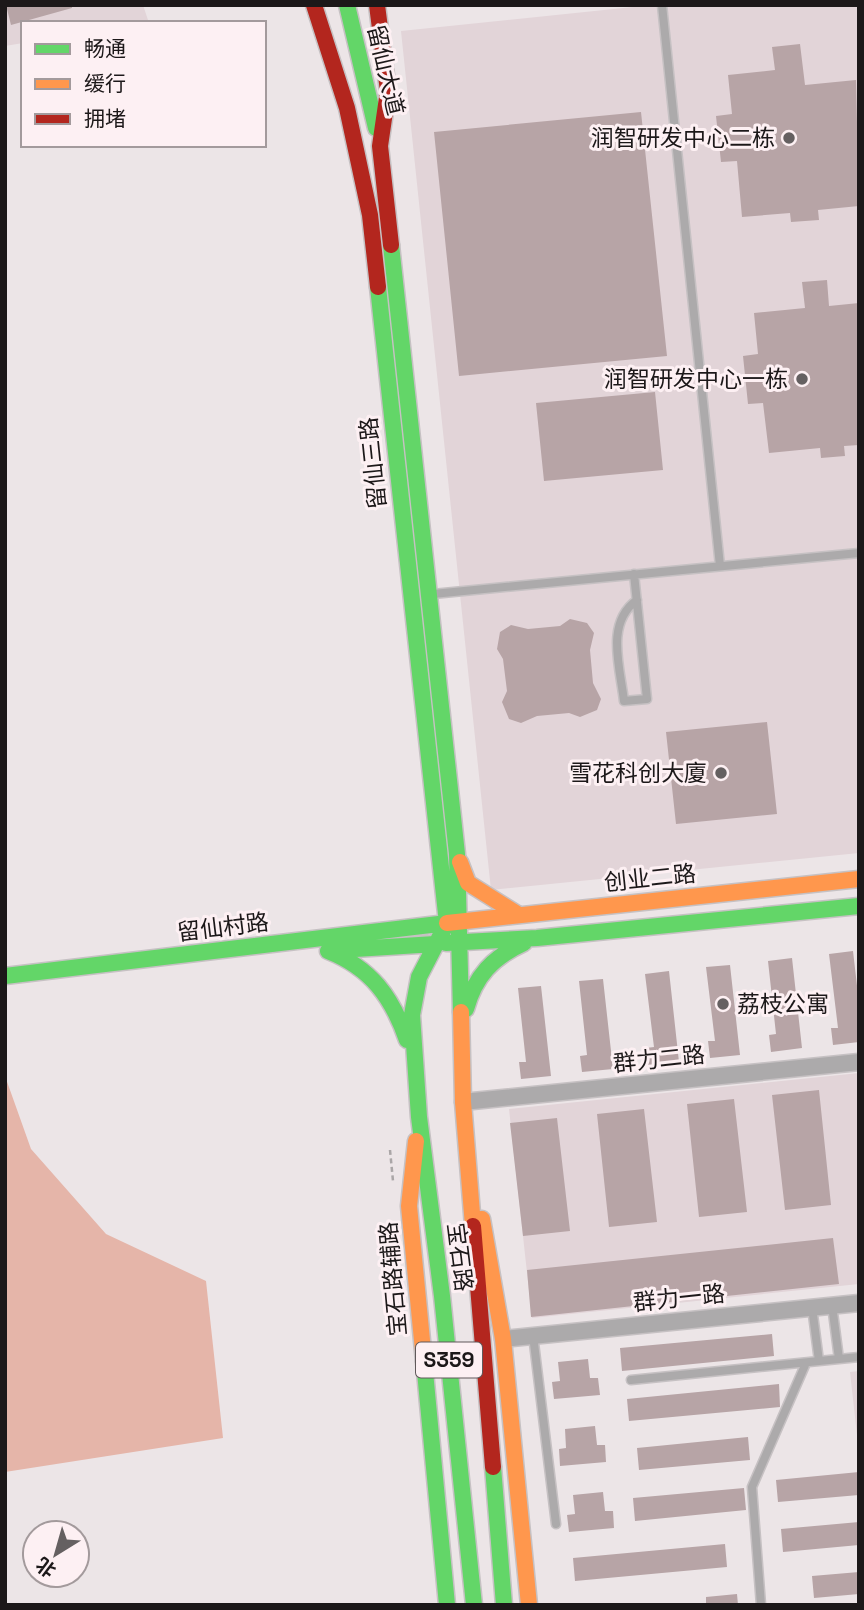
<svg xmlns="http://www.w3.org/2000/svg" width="864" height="1610" viewBox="0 0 864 1610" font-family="'Space Grotesk','Noto Sans SC',sans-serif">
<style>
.built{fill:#e2d4d8}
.forest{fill:#e5b5a9}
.building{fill:#b7a4a6}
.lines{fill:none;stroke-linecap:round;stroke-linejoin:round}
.lane-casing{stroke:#c6c1c3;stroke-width:11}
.street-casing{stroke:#c6c1c3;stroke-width:19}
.fast-casing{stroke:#c6c1c3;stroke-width:19}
.slow-casing{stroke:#c6c1c3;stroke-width:19}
.jam-casing{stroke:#c6c1c3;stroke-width:19}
.path{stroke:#aaa6a7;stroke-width:2.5;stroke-dasharray:5 3.5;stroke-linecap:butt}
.lane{stroke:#acaaab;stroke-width:8}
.street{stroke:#acaaab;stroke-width:16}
.fast{stroke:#63d668;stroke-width:16}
.slow{stroke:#ff974d;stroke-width:16}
.jam{stroke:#b3261e;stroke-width:16}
.poi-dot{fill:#656061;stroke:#fdf0f3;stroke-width:2.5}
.labels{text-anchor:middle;stroke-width:6;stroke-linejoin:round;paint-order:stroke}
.shield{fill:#fdf0f3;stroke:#60595a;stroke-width:2}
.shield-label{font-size:21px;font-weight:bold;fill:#1c1819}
.street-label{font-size:23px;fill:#1c1819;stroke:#fdf0f3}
.poi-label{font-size:23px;fill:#1c1819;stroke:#fdf0f3;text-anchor:end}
</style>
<rect width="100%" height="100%" fill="#ece5e7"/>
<path class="built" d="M5 5H143L148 20 23 23V43L5 46Z
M652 5H859V853L491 890 401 31Z
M859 1073V1284L532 1318 509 1109Z
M859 1371V1453L850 1372Z"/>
<path class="forest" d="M5 1076 31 1149 106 1234 206 1281 223 1438 5 1472Z"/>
<path class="building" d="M6 5H72V8L11 25Z
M800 44 805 85 856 80 859 206 818 210 819 220 791 222 790 213 742 217 737 161 721 162 716 116 732 114 728 75 775 70 772 47Z
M641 112 667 356 459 376 434 132Z
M827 280 829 306 859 303V445L844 446 845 456 821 458 820 448 769 453 763 403 748 404 743 356 758 354 754 313 805 308 802 282Z
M655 392 663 470 544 481 536 403Z
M570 619 587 623 594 633 590 650 593 683 601 699 597 710 580 717 569 713 537 716 521 723 509 719 502 702 507 691 503 659 497 649 500 632 511 625 528 629 560 626Z
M767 722 777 814 676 824 666 732Z
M853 951 859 1003V1042L833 1045 831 1028H838L829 954Z
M792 958 802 1048 771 1052 769 1035 776 1034 768 961Z
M730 965 740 1055 710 1058 708 1041H715L706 967Z
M669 971 679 1062 648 1065 646 1048 654 1047 645 974Z
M603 979 613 1069 582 1072 580 1056 587 1055 579 981Z
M541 986 551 1076 521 1079 519 1062H526L518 988Z
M819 1090 831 1205 785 1210 772 1095Z
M734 1099 747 1212 699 1217 687 1104Z
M644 1109 657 1222 609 1227 597 1114Z
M557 1118 570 1231 523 1236 510 1123Z
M833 1238 839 1284 531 1317 527 1270Z
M772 1334 774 1356 622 1371 620 1348Z
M588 1359 590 1378H598L600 1395 554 1399 552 1382 560 1381 558 1362Z
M779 1384 780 1407 629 1421 627 1399Z
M595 1426 597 1445H605L606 1462 560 1466 559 1449 566 1448 565 1429Z
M748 1437 750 1460 639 1470 637 1448Z
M859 1472V1495L778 1502 776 1480Z
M744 1488 746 1510 635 1521 633 1498Z
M603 1492 605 1511H613L614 1528 569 1532 567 1515 575 1514 573 1495Z
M859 1522V1545L783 1552 781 1529Z
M725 1544 727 1567 575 1581 573 1558Z
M859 1572V1594L814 1598 812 1576Z
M737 1594 738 1605H706V1597Z"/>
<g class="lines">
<g class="lane-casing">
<path id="lane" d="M662 5 720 566
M634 574 647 699 624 701C620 667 605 623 637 600
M433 594 859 553
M832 1305 839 1359
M812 1307 819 1361
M533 1335 556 1524
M631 1380 859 1357
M761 1605 752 1487 806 1363"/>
</g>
<g class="street-casing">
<path id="street" d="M463 1102 859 1062
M503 1339 859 1303"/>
</g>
<g class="fast-casing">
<path id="fast" d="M347 5 376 128
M391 245 457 854 461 1012
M378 287 447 923
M447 923 419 977 412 1015 419 1117 442 1296 474 1605
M446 943 537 938 859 906
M339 950 435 944
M328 951C371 968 392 997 407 1040
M5 976 447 923
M466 1009C475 976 493 957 524 943
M424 1361 447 1605
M493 1467 504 1605"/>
</g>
<g class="slow-casing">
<path id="slow" d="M460 862 468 883 519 915
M447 923 859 879
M461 1012 463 1102 473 1226
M416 1141 409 1206 424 1361
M482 1219 503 1339 529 1605"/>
</g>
<g class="jam-casing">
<path id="jam" d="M314 5 347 108 370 215 378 287
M377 5 388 91 380 146 391 245
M473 1226 493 1467"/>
</g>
<path class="path" d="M390 1150 393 1181"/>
<use href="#lane" class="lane"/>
<use href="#street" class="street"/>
<use href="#fast" class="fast"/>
<use href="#slow" class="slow"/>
<use href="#jam" class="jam"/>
</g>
<g class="poi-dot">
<circle cx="789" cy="138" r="7"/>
<circle cx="802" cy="379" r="7"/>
<circle cx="721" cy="773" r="7"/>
<circle cx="723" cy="1004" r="7"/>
</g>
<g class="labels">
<rect class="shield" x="416" y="1342.5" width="66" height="35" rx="5"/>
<g class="shield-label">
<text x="449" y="1367">S359</text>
</g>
<g class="street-label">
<text transform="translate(386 70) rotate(77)" y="8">留仙大道</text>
<text transform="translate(373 463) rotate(-96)" y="8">留仙三路</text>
<text transform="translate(650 878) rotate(-6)" y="8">创业二路</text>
<text transform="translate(223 927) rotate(-7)" y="8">留仙村路</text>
<text transform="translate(659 1059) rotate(-6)" y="8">群力二路</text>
<text transform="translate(460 1257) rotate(83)" y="8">宝石路</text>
<text transform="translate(393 1279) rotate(-95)" y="8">宝石路辅路</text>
<text transform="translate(679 1298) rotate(-6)" y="8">群力一路</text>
</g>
<g class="poi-label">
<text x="775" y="146">润智研发中心二栋</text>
<text x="788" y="387">润智研发中心一栋</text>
<text x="707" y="781">雪花科创大廈</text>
<text x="737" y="1012" text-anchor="start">荔枝公寓</text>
</g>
</g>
<rect width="864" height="1610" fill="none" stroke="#1c1819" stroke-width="14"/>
<rect x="21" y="21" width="245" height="126" fill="#fdf0f3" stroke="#a39a9c" stroke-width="2"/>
<rect x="35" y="44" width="35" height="10" fill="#63d668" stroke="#a39a9c" stroke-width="2"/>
<text x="84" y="56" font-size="21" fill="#1c1819">畅通</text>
<rect x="35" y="79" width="35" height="10" fill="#ff974d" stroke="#a39a9c" stroke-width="2"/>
<text x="84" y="91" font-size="21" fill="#1c1819">缓行</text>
<rect x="35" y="114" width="35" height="10" fill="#b3261e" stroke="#a39a9c" stroke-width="2"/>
<text x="84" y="126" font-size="21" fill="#1c1819">拥堵</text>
<g transform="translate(56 1554) rotate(217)"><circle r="33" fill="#fdf0f3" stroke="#a39a9c" stroke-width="2"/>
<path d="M0-5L12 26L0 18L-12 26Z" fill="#656061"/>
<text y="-10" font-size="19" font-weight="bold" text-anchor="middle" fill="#1c1819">北</text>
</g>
</svg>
